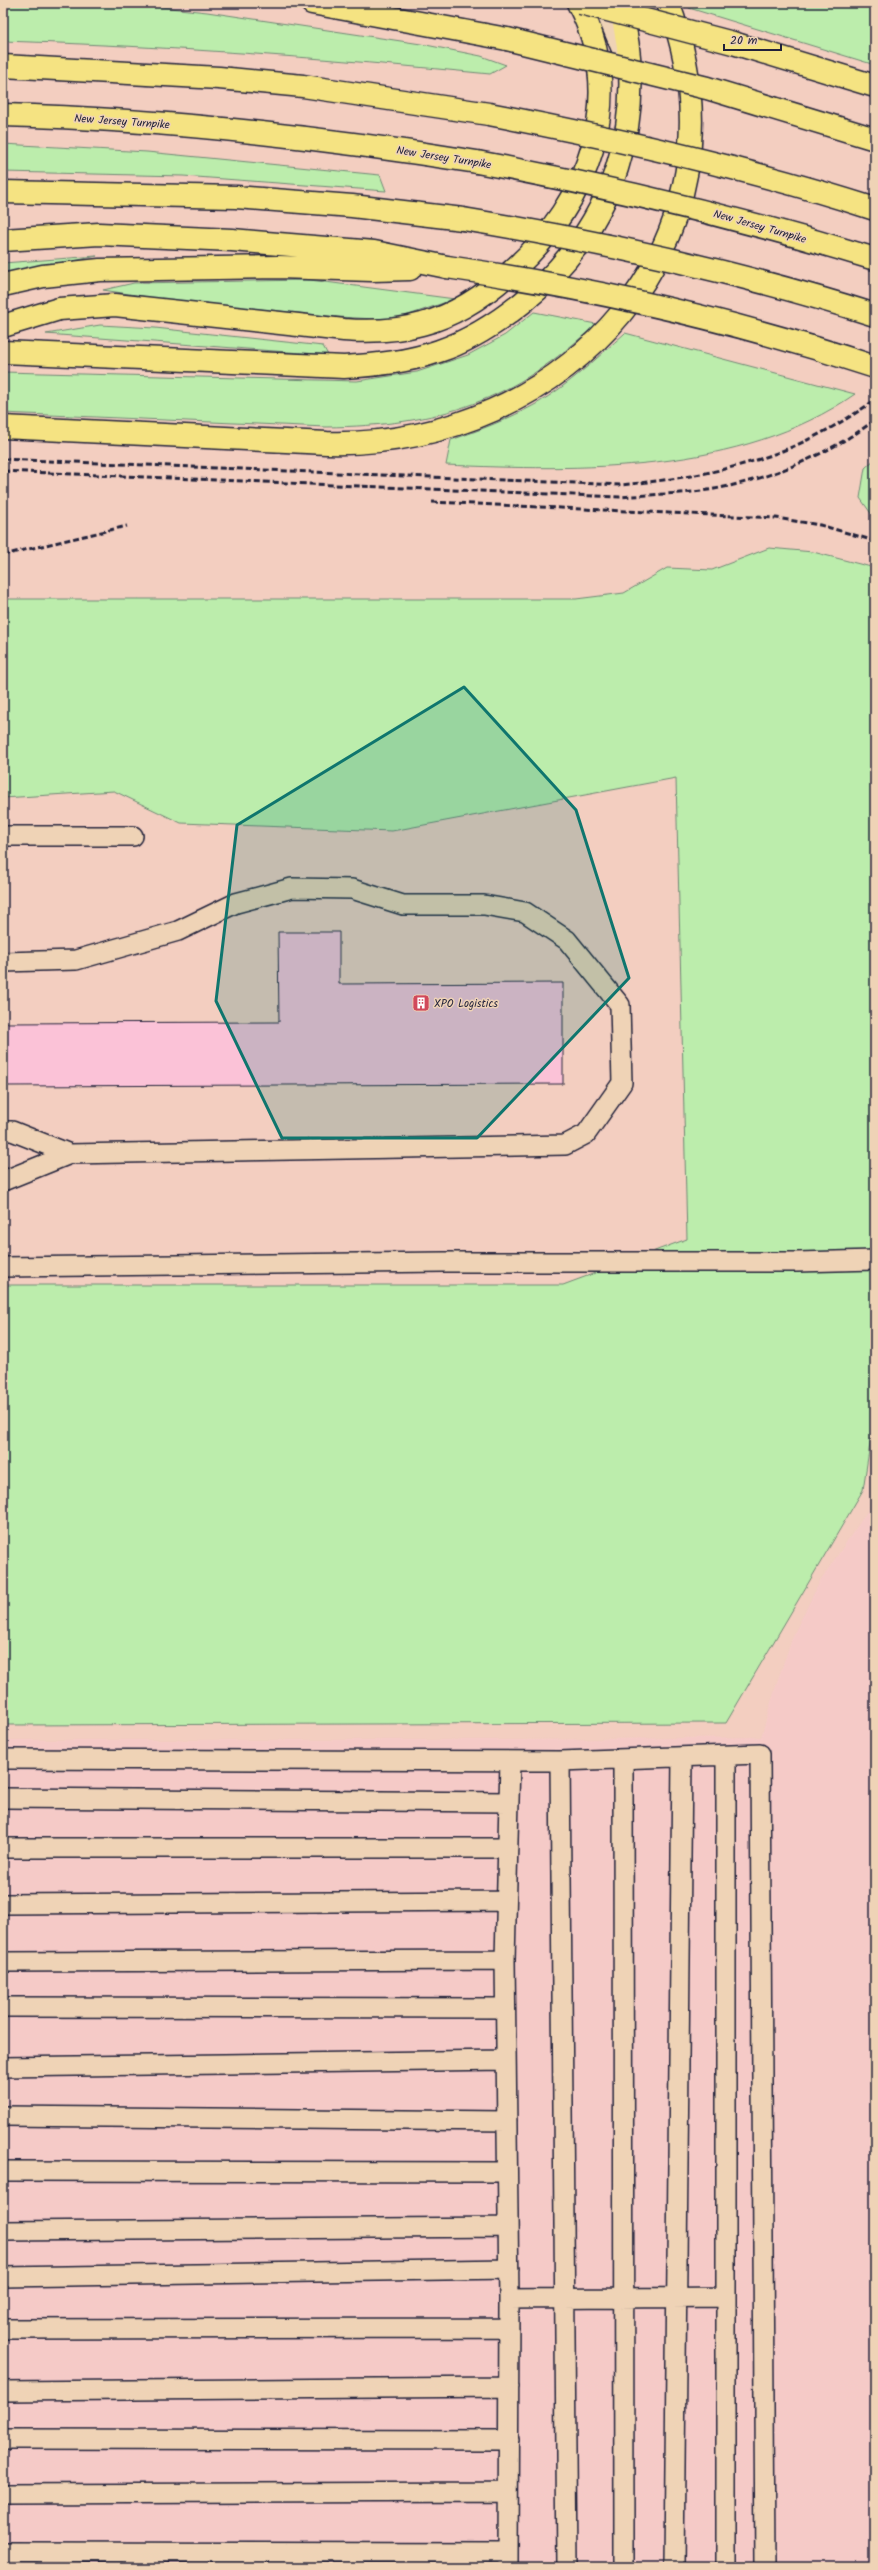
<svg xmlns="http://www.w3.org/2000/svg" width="878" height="2570" viewBox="0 0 878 2570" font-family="Kalam,sans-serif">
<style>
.built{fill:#f5cac7}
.green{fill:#bcedac;stroke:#6f8874}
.building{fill:#fbc2d7;stroke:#22223b}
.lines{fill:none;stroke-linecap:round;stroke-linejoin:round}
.minor-casing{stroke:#22223b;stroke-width:22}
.highway-casing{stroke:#22223b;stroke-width:25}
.minor{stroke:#efd3b6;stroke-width:19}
.highway{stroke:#f5e382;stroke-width:22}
.rail{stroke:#22223b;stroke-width:3;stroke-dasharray:6 3;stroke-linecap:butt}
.highway-bridge-casing{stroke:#22223b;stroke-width:25;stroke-linecap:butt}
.highway-bridge{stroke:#f5e382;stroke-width:22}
.marked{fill:#0f766e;fill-opacity:0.2;stroke:#0f766e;stroke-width:3;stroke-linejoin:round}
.labels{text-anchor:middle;stroke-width:3;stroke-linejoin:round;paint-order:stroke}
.street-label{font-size:11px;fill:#22223b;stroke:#efd3b6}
.poi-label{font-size:11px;fill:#22223b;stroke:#efd3b6;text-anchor:start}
</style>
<rect width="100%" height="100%" fill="#f3cec0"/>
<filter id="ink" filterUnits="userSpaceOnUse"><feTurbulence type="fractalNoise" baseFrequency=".025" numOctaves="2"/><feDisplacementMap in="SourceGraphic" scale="8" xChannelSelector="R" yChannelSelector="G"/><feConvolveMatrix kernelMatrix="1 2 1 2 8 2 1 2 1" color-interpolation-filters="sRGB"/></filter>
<g filter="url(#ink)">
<path class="built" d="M875 1500V2567H3V1740H522L761 1737 778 1679 794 1633 820 1581Z"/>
<path class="green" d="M3 3H123L207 12 421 44 481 56 506 65 490 74C328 58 166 46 3 41Z
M686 3H875V65L689 8Z
M3 144 147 152 380 175 386 191 183 176 3 172Z
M97 256 36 269 3 279V263Z
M310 280 455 299 394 320 338 317 161 299 103 290 134 283Z
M534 312 596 324C514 401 438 426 326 427L3 413V372L357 381 417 372 468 355 505 335Z
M100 325 155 328 323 346 328 355 46 334Z
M625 333 855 394C741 474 579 471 446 465L451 440C480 430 509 419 536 404 569 385 597 358 625 333Z
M875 459V519L860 498 865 468Z
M769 548 813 552 875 568V1411L863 1490 726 1723 3 1725V1285H563L687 1239 676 778 392 831 181 823 114 791 3 798V599H576L624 593 667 568 712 570Z"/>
<path class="building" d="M278 932H339V984L563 983V1084L3 1086V1023L279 1022Z"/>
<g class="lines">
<g class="minor-casing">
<path id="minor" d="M602 3 623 53
M3 836H133
M3 962 76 960 178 931 236 903 292 888 352 889 403 905H484L525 912 567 940 620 1005 622 1083 586 1134 565 1145 70 1154 3 1181
M3 1131H12L70 1154
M3 1267 444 1262H797L875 1260
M3 1759 560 1761
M623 1759 624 2567
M3 1798 509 1802
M3 1848H508
M3 1904 506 1901
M505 1960 509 2299 726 2297
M3 1962 505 1960 510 1761
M3 2007 505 2008
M3 2067 506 2060
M3 2116 507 2121
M3 2171 507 2172
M3 2231 508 2227
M3 2277 509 2269
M3 2329 509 2328
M3 2391 509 2387
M3 2439 509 2440
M3 2494 508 2492
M3 2552 508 2553
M508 2567 509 2299
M567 2567 560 1761 760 1754 765 2567
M674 2567 682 1757
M726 2567V1756"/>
</g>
<g class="highway-casing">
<path id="highway" d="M312 3 507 39
M3 66 219 78 303 86 489 114
M3 115C163 119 320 137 477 162
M3 192 236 197 352 206 463 219
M3 240 99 234 232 240 374 252 447 267
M3 285 43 276 100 270 278 267 372 270 410 269
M3 326 59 309 115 305 344 330C371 332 397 331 422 324 456 315 488 293 513 270 589 202 628 99 578 3
M3 352 344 367C376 365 408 362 439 351 469 341 497 323 522 303 614 228 651 118 619 3
M3 427 327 443C564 449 759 240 668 3"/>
</g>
<use href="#minor" class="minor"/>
<use href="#highway" class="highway"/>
<path class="rail" d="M3 459 621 485C721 475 791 459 875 400
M3 471 620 497C644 495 669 494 693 492 757 485 824 458 875 420
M432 502 776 518 820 525 875 541
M3 555 127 526"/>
<g class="highway-bridge-casing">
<path id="highway-bridge" d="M581 3 733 43 875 86
M507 39 707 88 875 139
M489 114C619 139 749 168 875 209
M477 162C612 187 744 219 875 259
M463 219C603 242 740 272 875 315
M447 267C592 288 736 321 875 367"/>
</g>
<use href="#highway-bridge" class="highway-bridge"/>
</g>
</g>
<path class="marked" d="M464 687 576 810 629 978 477 1138H282L216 1001 237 825Z"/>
<defs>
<g id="building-square" transform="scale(0.9)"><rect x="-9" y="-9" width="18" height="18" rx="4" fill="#d1495b" stroke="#efd3b6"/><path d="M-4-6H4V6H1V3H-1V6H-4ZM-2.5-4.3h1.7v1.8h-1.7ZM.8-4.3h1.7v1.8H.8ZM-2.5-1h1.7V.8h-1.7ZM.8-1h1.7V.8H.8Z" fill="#fff"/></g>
</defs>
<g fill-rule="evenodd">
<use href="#building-square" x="421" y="1003"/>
</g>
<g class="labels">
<g class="street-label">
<text transform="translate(122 121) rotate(4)" y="4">New Jersey Turnpike</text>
<text transform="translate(444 157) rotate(9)" y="4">New Jersey Turnpike</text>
<text transform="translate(760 226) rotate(16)" y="4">New Jersey Turnpike</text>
</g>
<g class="poi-label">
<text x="434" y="1007">XPO Logistics</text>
</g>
</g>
<rect width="878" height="2570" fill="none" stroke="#efd3b6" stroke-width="16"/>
<rect x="8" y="8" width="862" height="2554" fill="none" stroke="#22223b" stroke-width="1.5" filter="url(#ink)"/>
<path d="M724 44v6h57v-6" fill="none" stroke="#22223b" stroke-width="2"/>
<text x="730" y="44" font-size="12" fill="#22223b" stroke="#efd3b6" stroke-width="3" paint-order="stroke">20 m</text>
</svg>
